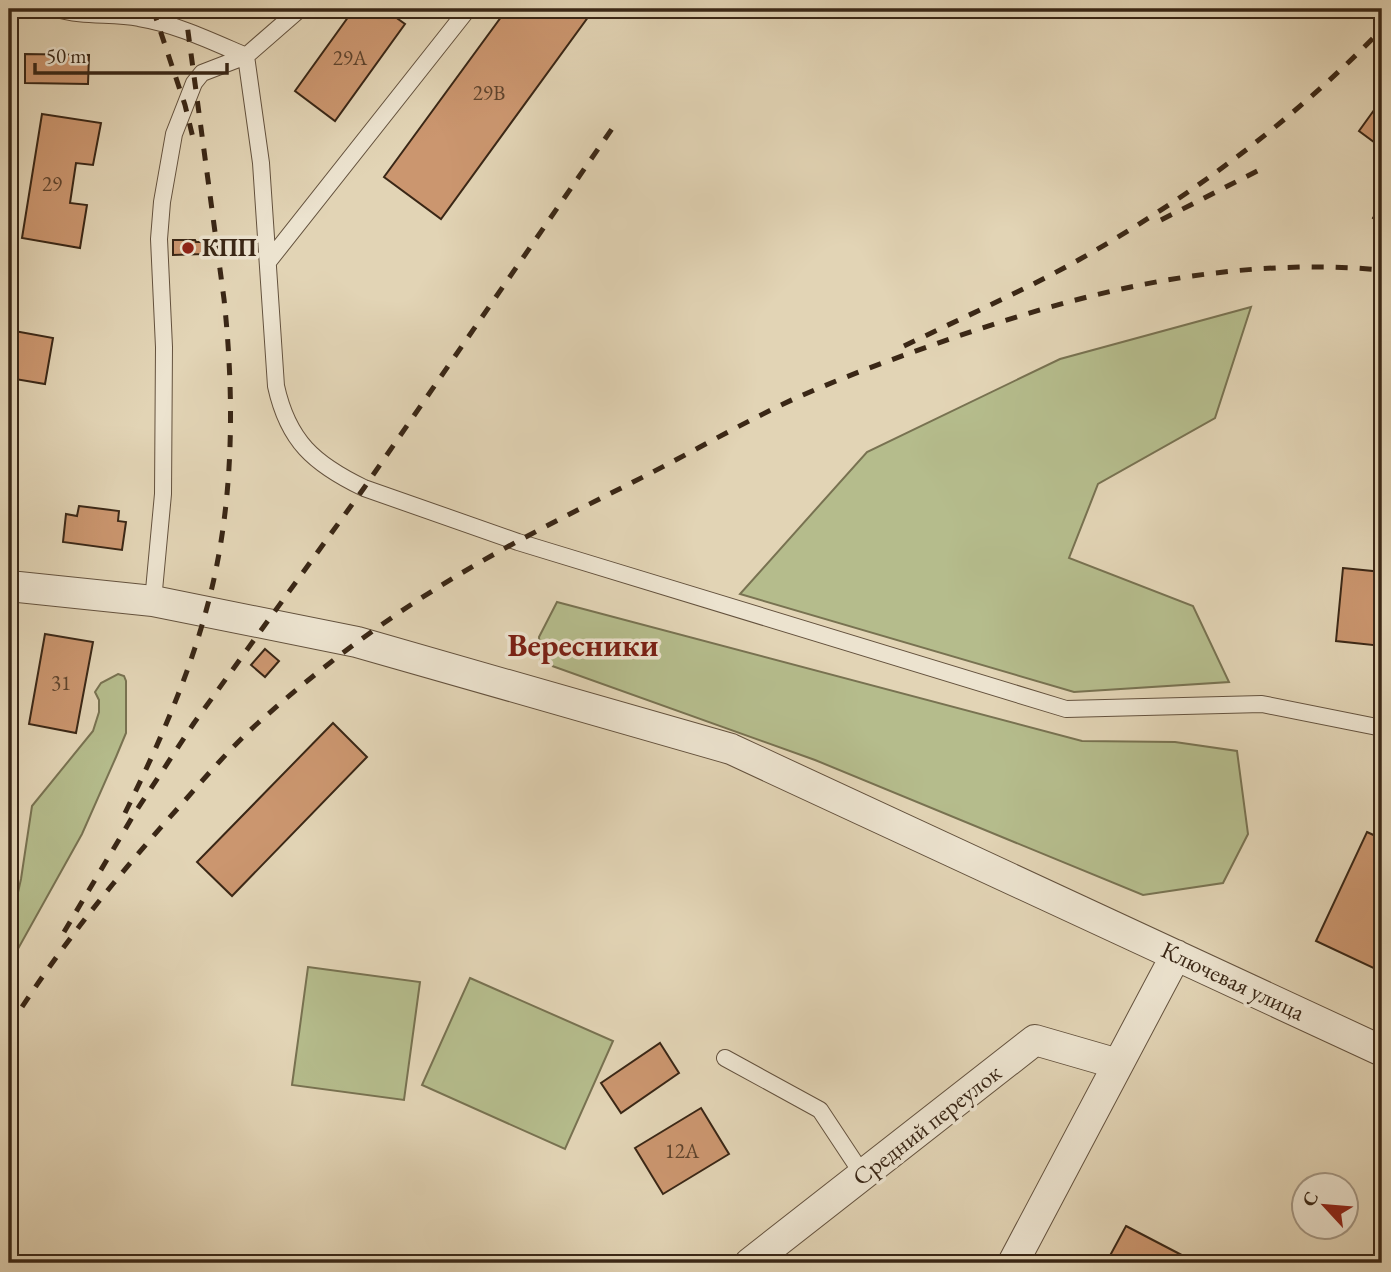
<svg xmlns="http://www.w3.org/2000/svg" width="1391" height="1272" viewBox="0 0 1391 1272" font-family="'EB Garamond',serif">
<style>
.green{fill:#b5bc8c;stroke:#787251;stroke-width:2}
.building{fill:#cb966f;stroke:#3a2716;stroke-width:2}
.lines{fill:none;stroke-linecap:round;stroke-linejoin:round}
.service-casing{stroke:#64523e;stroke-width:18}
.minor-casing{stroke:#64523e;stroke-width:32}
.service{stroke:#ece3cf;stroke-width:16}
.minor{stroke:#ece3cf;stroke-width:30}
.rail{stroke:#3a2716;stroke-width:5;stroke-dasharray:12 12;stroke-linecap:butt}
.poi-dot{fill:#8f2418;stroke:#ece3cf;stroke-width:2.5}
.labels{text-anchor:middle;stroke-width:7;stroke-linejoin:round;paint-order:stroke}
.number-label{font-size:21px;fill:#5e432c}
.poi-label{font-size:24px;font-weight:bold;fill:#3a2716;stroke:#ece3cf;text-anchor:start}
.street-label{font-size:24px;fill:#3a2716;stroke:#ece3cf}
.district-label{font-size:32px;font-weight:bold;fill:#7a1f14;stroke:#ece3cf}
</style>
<rect width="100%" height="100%" fill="#e2d4b5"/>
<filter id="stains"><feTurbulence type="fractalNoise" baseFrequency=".00286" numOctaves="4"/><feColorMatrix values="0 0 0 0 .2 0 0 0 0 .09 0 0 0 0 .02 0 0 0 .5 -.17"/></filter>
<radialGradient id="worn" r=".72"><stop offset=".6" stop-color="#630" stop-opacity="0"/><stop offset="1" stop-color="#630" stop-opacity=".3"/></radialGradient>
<path class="green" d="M1251 307 1215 418 1098 484 1069 558 1193 606 1229 682 1074 692 740 594 867 452 1060 359Z
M557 602 1082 741 1175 742 1237 751 1248 834 1223 883 1143 895 815 760 541 662 539 637Z
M118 674 124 676 126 681V733L116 757 82 834 9 965V932L21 879 32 806 93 731 99 712V700L95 692 101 683Z
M308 967 420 982 404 1100 292 1085Z
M470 978 613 1041 565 1149 422 1085Z"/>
<path class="building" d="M354 9H384L405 24 335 121 295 91Z
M507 9H594L441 219 384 177Z
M25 54 89 55 88 84 25 83Z
M1382 99V148L1359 131Z
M42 114 101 123 93 165 76 163 70 203 87 205 80 248 22 238Z
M1382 204V225L1373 218Z
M173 240H195L196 242H202L203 254 173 255Z
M9 330 53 338 45 384 9 378Z
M1381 341H1382V386H1379Z
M79 506 119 511 118 521 126 522 122 550 63 542 66 514 77 516Z
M1343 568 1382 572V646L1336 641Z
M45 634 93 642 76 733 29 724Z
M265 649 279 661 265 677 251 665Z
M333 723 367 757 232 896 197 862Z
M1367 832 1382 839V972L1316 941Z
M660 1043 679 1073 621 1113 601 1083Z
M701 1108 729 1154 663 1194 635 1148Z
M1126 1226 1197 1263H1106Z"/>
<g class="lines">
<g class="service-casing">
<path id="service" d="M57 9C82 17 113 13 139 18 176 24 211 41 246 56L261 163 276 386C288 441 314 464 364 488L518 542 1066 709 1262 704 1382 728
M268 262 468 9
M153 601 163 494 164 347 159 239 162 202 174 134 194 83 202 73 246 56 300 9
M725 1058 820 1110 863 1175"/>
</g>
<g class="minor-casing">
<path id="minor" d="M9 586 153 601 357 642 731 749 1382 1051
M750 1263 1035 1040 1118 1064
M1013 1263 1176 955"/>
</g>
<use href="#service" class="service"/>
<use href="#minor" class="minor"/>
<path class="rail" d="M153 9 185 105 193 138
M1161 220 1265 167
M904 346C966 316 1030 288 1089 254 1196 193 1297 117 1382 29
M125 813C157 748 187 681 206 611 234 510 235 402 224 299L185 9
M64 932 136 811 194 723 364 488 616 123
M9 1027C59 948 117 876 179 807 205 778 229 749 258 723 318 669 385 619 455 577 516 540 580 509 643 477 694 451 744 422 796 398 841 378 887 361 933 345 1080 292 1226 256 1382 270"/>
</g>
<circle class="poi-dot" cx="188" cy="248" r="7"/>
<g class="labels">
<g class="number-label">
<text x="350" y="65">29А</text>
<text x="489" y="100">29В</text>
<text x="52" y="191">29</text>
<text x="61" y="690">31</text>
<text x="682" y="1158">12А</text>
</g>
<g class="poi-label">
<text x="202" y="256">КПП</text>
</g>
<g class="street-label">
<text transform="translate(1233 981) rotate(25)" y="8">Ключевая улица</text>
<text transform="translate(927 1125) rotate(-38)" y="8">Средний переулок</text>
</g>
<g class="district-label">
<text x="583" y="656">Вересники</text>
</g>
</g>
<rect width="1391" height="1272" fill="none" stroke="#e2d4b5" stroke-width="35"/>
<rect x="10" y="10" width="1370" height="1251" fill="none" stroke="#3a2716" stroke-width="3.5"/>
<rect x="18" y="18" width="1356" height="1237" fill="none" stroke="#3a2716" stroke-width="2"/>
<g transform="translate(1325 1206) rotate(296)"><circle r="33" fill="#ece3cf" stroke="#a59885" stroke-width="2"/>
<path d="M0-5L12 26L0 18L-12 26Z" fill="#8f2418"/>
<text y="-10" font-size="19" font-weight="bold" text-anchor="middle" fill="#3a2716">С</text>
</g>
<path d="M35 63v10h192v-10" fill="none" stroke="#3a2716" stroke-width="3.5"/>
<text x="46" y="63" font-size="21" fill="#3a2716" stroke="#ece3cf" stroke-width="5" paint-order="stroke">50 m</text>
<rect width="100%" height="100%" filter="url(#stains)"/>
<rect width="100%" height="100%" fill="url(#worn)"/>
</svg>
